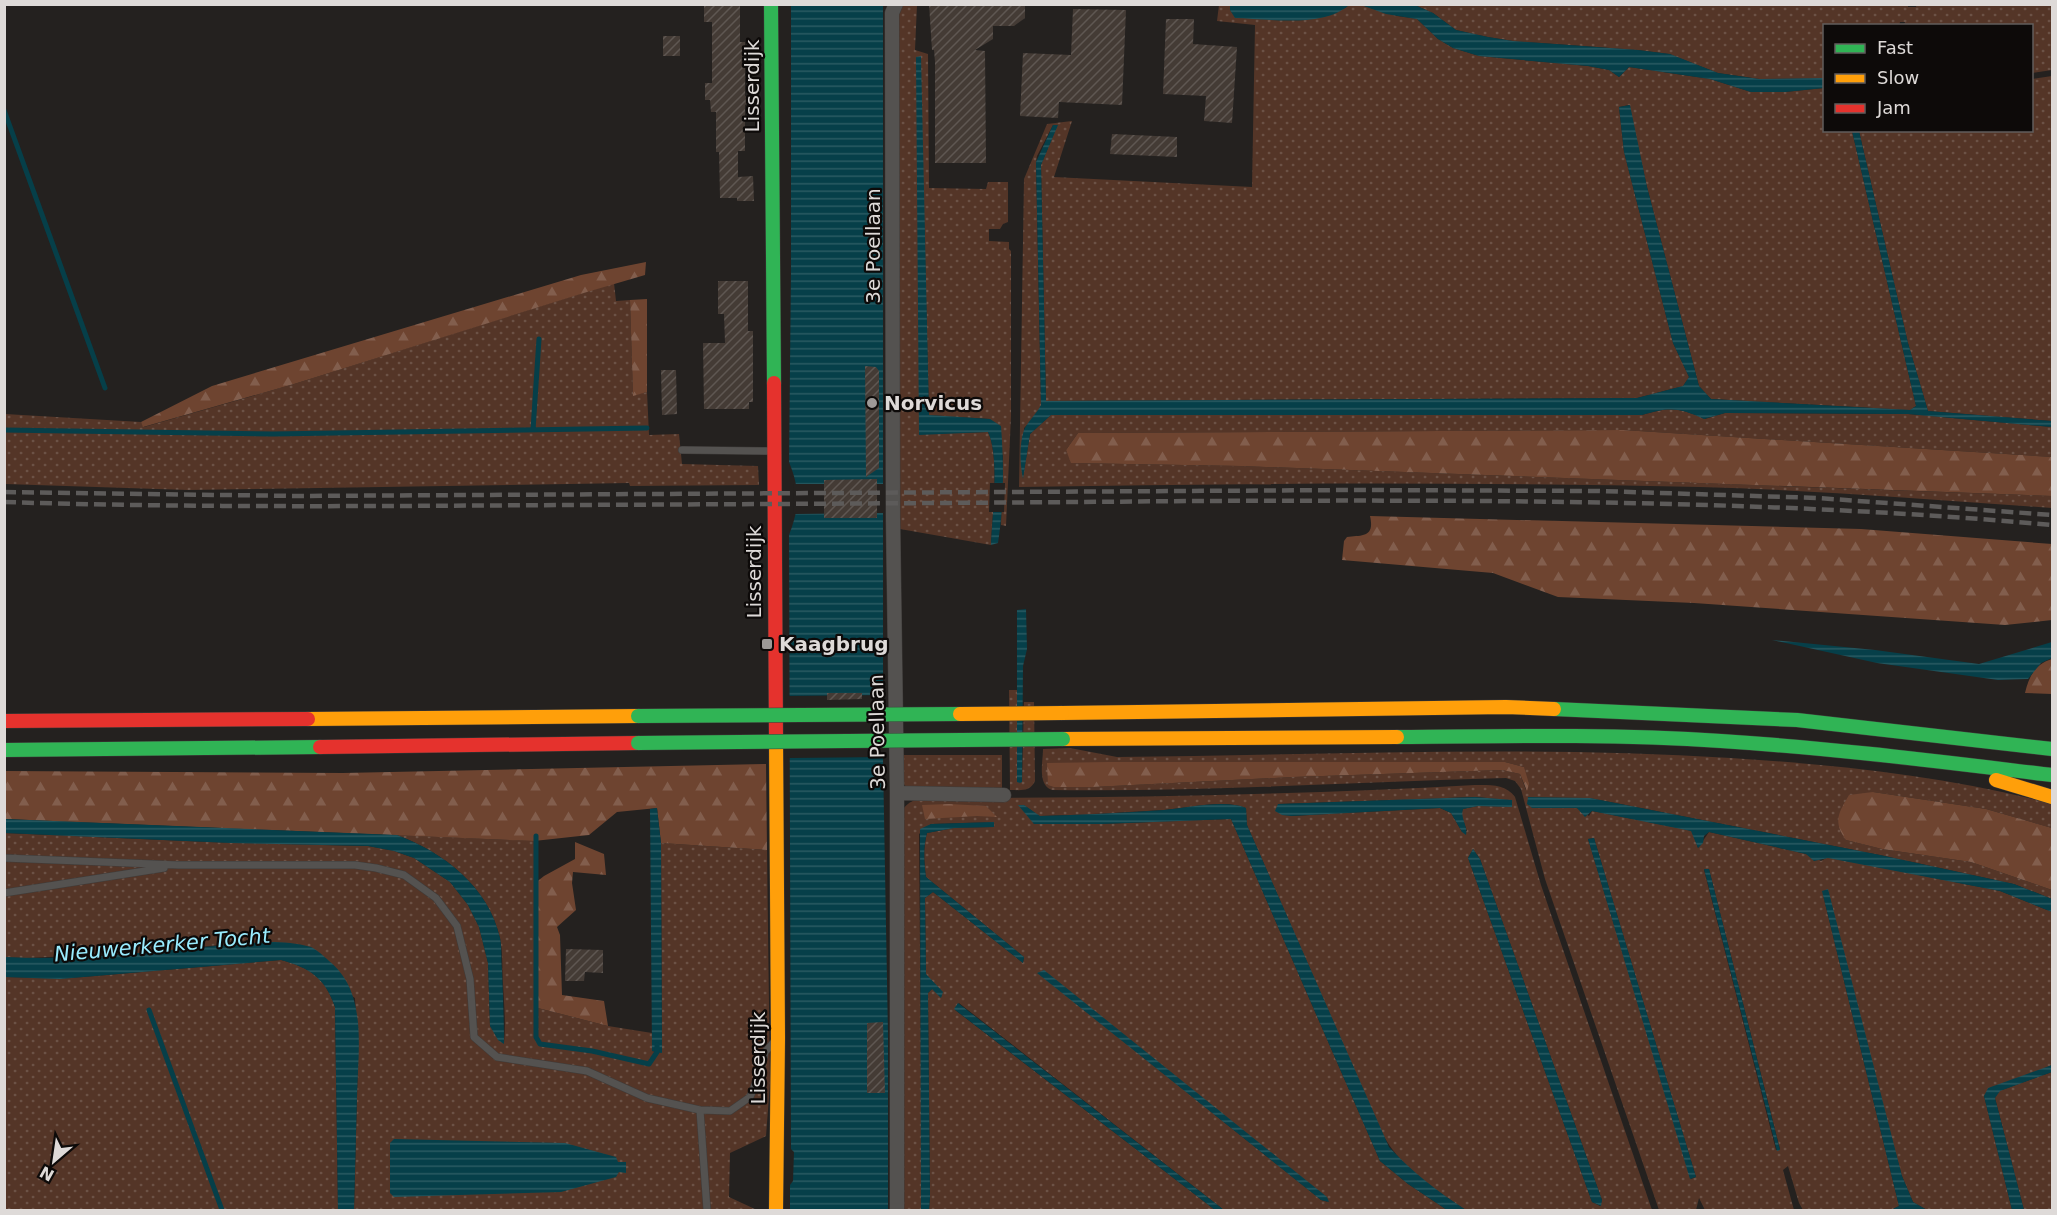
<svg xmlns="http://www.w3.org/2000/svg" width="2057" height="1215" viewBox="0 0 2057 1215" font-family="'DejaVu Sans',sans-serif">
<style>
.grass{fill:url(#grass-dots);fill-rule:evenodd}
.forest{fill:url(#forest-firs)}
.water{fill:url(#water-rules)}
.pier{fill:#24211f}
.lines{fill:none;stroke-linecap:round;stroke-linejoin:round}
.stream{stroke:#063f49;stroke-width:5}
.building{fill:url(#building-hatch)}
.lane-casing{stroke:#3f3c3a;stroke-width:8}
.street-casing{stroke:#3f3c3a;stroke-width:15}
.fast-casing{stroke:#3f3c3a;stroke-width:15}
.slow-casing{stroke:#3f3c3a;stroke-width:15}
.jam-casing{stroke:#3f3c3a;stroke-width:15}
.lane{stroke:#545250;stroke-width:7}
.street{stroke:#545250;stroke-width:14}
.fast{stroke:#30b455;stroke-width:14}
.slow{stroke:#ff9f0a;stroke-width:14}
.jam{stroke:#e5322d;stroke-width:14}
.rail{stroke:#5d5b5a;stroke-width:4.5;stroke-dasharray:12 6;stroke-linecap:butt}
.fast-bridge-casing{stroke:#3f3c3a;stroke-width:15;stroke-linecap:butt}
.slow-bridge-casing{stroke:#3f3c3a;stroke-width:15;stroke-linecap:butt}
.fast-bridge{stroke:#30b455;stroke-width:14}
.slow-bridge{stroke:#ff9f0a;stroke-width:14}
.poi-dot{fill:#9d9997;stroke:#0d0a09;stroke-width:2}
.labels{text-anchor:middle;stroke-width:4.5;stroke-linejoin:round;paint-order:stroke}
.street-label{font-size:20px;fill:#dedad8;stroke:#0d0a09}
.poi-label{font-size:20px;font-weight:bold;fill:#dedad8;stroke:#0d0a09;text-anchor:start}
.water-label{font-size:21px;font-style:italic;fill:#99ebfe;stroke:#0d0a09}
</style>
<defs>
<pattern id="grass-dots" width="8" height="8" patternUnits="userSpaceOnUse" patternTransform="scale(1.5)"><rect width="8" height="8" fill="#543527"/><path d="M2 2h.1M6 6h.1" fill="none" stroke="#6c5246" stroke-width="1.8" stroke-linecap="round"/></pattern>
<pattern id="forest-firs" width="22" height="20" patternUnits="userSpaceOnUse" patternTransform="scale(1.5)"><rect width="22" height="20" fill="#6e4430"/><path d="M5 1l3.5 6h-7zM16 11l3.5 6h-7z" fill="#825e4d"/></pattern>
<pattern id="water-rules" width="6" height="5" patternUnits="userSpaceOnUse" patternTransform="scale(1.5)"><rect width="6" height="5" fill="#063f49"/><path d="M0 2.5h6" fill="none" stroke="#2a5a62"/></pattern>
<pattern id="building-hatch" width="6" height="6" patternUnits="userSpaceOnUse" patternTransform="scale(1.5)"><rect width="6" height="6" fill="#443b35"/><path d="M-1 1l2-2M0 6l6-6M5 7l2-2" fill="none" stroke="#5f5752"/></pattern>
</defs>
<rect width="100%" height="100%" fill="#24211f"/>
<path class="grass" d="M1908 4V7H1916L1917 4 2052 5V70L2032 73V26L1904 25 1905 22H1900L1899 25 1824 26V78L1760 79 1718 73 1669 54 1638 50 1513 41 1488 37 1456 30 1433 13 1417 6 1400 5Z
M903 5H917L915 50 928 54 929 188 986 189 988 182H1008V222L1003 224 1000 229H989V241L1009 242V249L1011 251V416L1006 526 1001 525 1003 456 990 419 929 415 920 57 919 434 988 432C1000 458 992 515 991 545L900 529 896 25 898 13Z
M1219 5H1230V10L1236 18 1306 19 1345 8 1349 5H1364V6L1397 16 1417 19 1438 39 1453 48 1479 56 1588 66 1609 70 1619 77 1629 67 1710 79 1751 92H1785L1824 88V130L1852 131 1916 406 1910 410 1711 399 1699 386 1647 187 1629 105 1619 107 1624 152 1673 343 1689 377 1683 386 1637 398 1046 401 1041 165 1057 126 1053 125 1037 156 1036 162 1041 406 1034 418 1024 428 1023 477 1030 434 1051 415H1642C1668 407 1679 407 1705 419L1725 413 1908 414 2052 427V457L1623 430 1078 433 1066 450 1072 463 1241 466 2051 496 2052 508C1935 500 1817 490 1700 487 1473 482 1246 483 1019 487L1024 179 1047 124 1072 121 1054 177 1252 187 1255 25 1217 21Z
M2052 76V421L1928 411 1908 343 1859 131 2032 130V79Z
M614 283 616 301 630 300 633 395 647 392 649 435 679 434 682 464 758 466 759 485 630 486 629 483 188 490 5 484V414L141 422 144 427 294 384Z
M1009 690H1018L1017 782H1022L1024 702H1034L1035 781C1030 792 1021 790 1010 790Z
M1070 748 1117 757C1321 755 1526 745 1731 758 1839 765 1947 776 2052 804V828L1986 809 1873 792 1846 840 1882 849 1971 862 2052 890V899L2014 884 1880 855 1590 798 1532 808H1577L1589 816 1592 811 1684 829 1692 831 1698 848 1709 832 1806 854 1821 861 1828 857 2000 891 2052 912V1065L1984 1096 2012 1210H1927L1913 1202 1902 1176 1822 891 1899 1206 1891 1210H1803L1799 1203 1788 1166 1783 1170 1794 1210H1705L1699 1198 1696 1210H1659L1545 879 1521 789 1515 781 1506 778C1355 782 1203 792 1052 790 1037 785 1043 762 1043 749ZM1109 762H1505L1524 767 1526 790 1520 774 1502 770 1293 777 1092 787H1054ZM1594 838 1696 1177 1691 1179 1588 839ZM1709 869 1780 1149 1776 1150 1704 870Z
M902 755H1002V789L908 788 903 784Z
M1475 785C1490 785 1506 784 1515 797L1541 885 1652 1210H1466C1435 1190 1399 1166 1382 1133L1247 825 1246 808C1225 799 1187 808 1164 810 1123 812 1081 815 1039 816L1024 805 1034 824H1101L1231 819 1380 1161 1408 1184 1447 1210H1224L959 1003 955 1010 1215 1210H929L930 1197 928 993 932 989 926 974 925 898 933 892 1023 963 1024 957 926 877C924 861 923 848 927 833L954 828 994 827 993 822 931 824 919 834 922 1193 921 1210H903V810C909 799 920 799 930 798 1112 798 1294 795 1475 785ZM1475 797 1511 800 1512 807 1478 806 1463 809 1461 814 1467 831 1462 832 1451 813 1440 808 1292 816 1278 804ZM1473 849 1480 859 1602 1200 1600 1206 1592 1202 1468 858ZM1038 973 1328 1202 1321 1200Z
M4 833 231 843 368 846 394 851 414 858 450 882 468 905 479 927 488 963 490 1026 504 1043C506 1024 504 1003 503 984 502 969 503 952 500 938 489 887 443 852 397 835L534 841V1007L608 1026 652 1033V1051L662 1053 661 843 767 850 770 1084 766 1136 730 1153 729 1197 757 1210H354L358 1061 355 998 270 942 219 945 141 953 26 958 5 957ZM618 1162 390 1193 391 1170Z
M281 960C311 968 325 978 335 1007L338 1210H5V977L60 979Z
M2052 1072V1210H2024L1995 1098 1999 1091Z"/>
<path class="forest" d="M646 262 645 275 587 292 294 384 143 427 141 422 212 386 581 275Z
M647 299V392L633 396 630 300Z
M1623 430 2052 457V496L1241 466 1071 463 1066 450 1078 433Z
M1370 516 1861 529 2052 544V620L2005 625 1694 603 1558 597 1493 573 1342 560 1344 541 1347 537C1362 535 1375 538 1370 516Z
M2052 659V694L2025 693C2029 676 2035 664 2052 659Z
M1109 762H1505L1524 767 1529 784 1527 791 1520 774 1502 770 1293 777 1093 787H1054L1048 785 1047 763Z
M766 764 767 850 661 843 657 808 617 812 589 835 534 841 5 819 4 771 343 773Z
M1873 792 1986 809 2052 828V890L1971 862 1882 849 1846 840C1833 821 1838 814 1849 795Z
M949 804 986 806 997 817 977 816 925 819 922 805Z
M575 842 604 854 606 875 573 872 572 883 576 910 557 927 560 935 562 995 604 1001 608 1026 534 1007V884L544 876 575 859Z"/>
<path class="water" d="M1364 4 1417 6 1433 13 1456 30 1488 37 1513 41 1638 50 1670 54 1718 73 1759 79 1824 78V88L1785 92H1751L1710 79 1629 67 1619 77 1609 70 1588 66 1479 56 1453 48 1438 39 1417 19 1386 14 1364 6Z
M791 5H883V760L888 1035V1210H790V1185L793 1181 794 1152 791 1149 789 535C800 507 800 489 789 462L791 272Z
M1230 5V4L1349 5C1323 28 1270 19 1235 18L1230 10Z
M921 56 929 415 990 419 1001 426C1004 465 1004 505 998 543L991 545C992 515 1000 458 988 432L919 435 916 57Z
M1630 105 1647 187 1699 386 1711 399 1910 410 1916 406 1852 131H1859L1908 343 1928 411 2052 421V427L1908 414 1725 413 1704 419C1679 407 1668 407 1642 415H1051L1030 434 1023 479C1020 464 1019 445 1024 430 1026 424 1037 413 1041 405L1036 162 1053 125H1058L1041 165 1046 401 1637 398 1683 386 1689 377 1673 343 1624 152 1619 107Z
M1026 609 1027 649 1023 666 1022 782 1020 783 1017 782V610Z
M1772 640 1875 650 1979 664 2052 642V658L2041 663 2028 679 1998 680 1877 663Z
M1475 797 1512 800V807L1478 806 1463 809C1460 818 1468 826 1466 835L1462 832 1451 813 1440 808 1291 816 1282 815 1275 811 1278 804Z
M1528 797 1590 798 1880 855 2014 884 2052 899V912L2000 891 1828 858 1814 861 1806 854 1709 832 1704 836 1703 843 1698 848 1691 831 1592 811 1585 817 1577 808H1532L1527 804Z
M1018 805H1024L1040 816C1081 815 1123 813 1164 810 1187 808 1225 799 1246 808L1247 825 1389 1147C1411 1171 1438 1192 1466 1210H1447L1408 1184 1380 1161 1231 819 1101 824H1034Z
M657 808 661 843 662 1053 652 1051 650 809Z
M5 819 397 835C443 852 489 887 500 938 502 948 501 960 502 970 503 995 504 1019 504 1044L498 1040 490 1026 488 963 479 927 468 905 450 882 414 858 394 851 368 846 231 843 5 833Z
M994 822V827L954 828 927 833C923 848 924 861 926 877L1024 957 1023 963 933 892 925 898 926 974 943 992 941 998 932 989 928 993 930 1197 929 1210H921L920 829 931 824Z
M1594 838 1696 1177 1690 1179 1588 839Z
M1473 849 1480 859 1602 1200 1601 1206 1592 1202 1468 858Z
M1704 869H1709L1780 1150 1777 1151Z
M1828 889 1902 1176 1913 1202 1927 1210H1891L1899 1206 1822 891Z
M270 942C283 942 297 943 311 947 317 950 324 956 329 961 368 992 358 1050 357 1095 356 1134 355 1172 354 1210H338L335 1007C325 978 310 968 281 960L60 979 5 977V957C93 962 181 947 270 942Z
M1044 970 1327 1197 1329 1202 1321 1200 1037 973Z
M958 1003 1224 1210H1215L954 1009Z
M2052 1065V1072L2000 1091 1995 1098 2024 1210H2012L1984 1096 1988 1088Z
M394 1139 565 1143 616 1157 618 1162H626V1173L619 1172 616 1177 561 1192 394 1197 390 1193V1143Z"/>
<path class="pier" d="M990 483H1005L1004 512H989Z
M793 484H886V513L794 514Z
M886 695V757L787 758V696Z"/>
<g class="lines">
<path class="stream" d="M4 110 105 388
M4 430 273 434 647 428
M533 430 539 339
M536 836V1037L540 1044 592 1051 649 1064 657 1052V1045
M149 1010 222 1210"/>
</g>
<path class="building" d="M704 4H740V42H745V96L754 100 745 105V151H738V177L753 176 754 201H737V198H720L719 152H716V112H711L710 100H705V83H712V22H704Z
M929 4H1025V18L1014 26H993V39L975 50 985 51 986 163H935V62L934 50H932Z
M1073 9 1126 10 1122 105 1059 102 1058 118 1020 116 1023 53 1071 55Z
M1166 19H1194L1193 44 1237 47 1232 123 1204 121 1206 96 1163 94Z
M663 36H680V56H663Z
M1112 134 1177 137V157L1110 154Z
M718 281H748V331H753V402H749V409H704L703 343H725L724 314H718Z
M865 366 876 367 879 371V468L866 477Z
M661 370H676L677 414 662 415Z
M877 479V518H824V480Z
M827 693H862V699L827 700Z
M566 949 603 950V973L585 972 584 981H565Z
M883 1022 885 1093H867V1023Z"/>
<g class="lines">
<g class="lane-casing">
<path id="lane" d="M682 450 772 451
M4 858 178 865H355L376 868 404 875 436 898 457 926 470 979 474 1037 497 1057 587 1071 647 1098 700 1110
M4 893 164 868
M707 1210 700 1110 730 1111 750 1097 760 1073 765 1052 774 1042"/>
</g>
<g class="street-casing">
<path id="street" d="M896 4 892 13 893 518 897 793V1210
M897 793 1004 795"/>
</g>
<g class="fast-casing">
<path id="fast" d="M771 4 774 383
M1554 709 1797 720 2052 749
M1397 737C1505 736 1613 734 1721 741 1832 748 1942 762 2052 775
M4 750 320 747"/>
</g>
<g class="slow-casing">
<path id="slow" d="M1062 713 1506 707 1554 709
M308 719 638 716
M776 738 778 1038 776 1210
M1063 739 1397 737
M1996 780 2052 797"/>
</g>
<g class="jam-casing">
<path id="jam" d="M774 383 776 738
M4 721 308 719
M320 747 638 743"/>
</g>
<use href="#lane" class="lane"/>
<use href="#street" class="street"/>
<use href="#fast" class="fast"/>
<use href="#slow" class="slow"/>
<use href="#jam" class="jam"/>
<path class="rail" d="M4 492 296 496 1358 490 1599 491 1818 498 2052 515
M4 502C193 508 382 506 571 505 777 504 983 503 1188 501 1477 500 1765 499 2052 525"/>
<g class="fast-bridge-casing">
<path id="fast-bridge" d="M638 716 960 714
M638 743 1063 739"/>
</g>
<g class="slow-bridge-casing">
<path id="slow-bridge" d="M960 714 1062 713"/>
</g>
<use href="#fast-bridge" class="fast-bridge"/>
<use href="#slow-bridge" class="slow-bridge"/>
</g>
<g class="poi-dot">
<circle cx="872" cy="403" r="6"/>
<rect x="761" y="638" width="12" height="12" rx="3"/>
</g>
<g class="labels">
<g class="street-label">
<text transform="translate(752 86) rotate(-90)" y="7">Lisserdijk</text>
<text transform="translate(873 246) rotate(-90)" y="7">3e Poellaan</text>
<text transform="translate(754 572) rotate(-90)" y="7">Lisserdijk</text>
<text transform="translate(877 732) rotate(-91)" y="7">3e Poellaan</text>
<text transform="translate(758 1058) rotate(-90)" y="7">Lisserdijk</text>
</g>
<g class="poi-label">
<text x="884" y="410">Norvicus</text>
<text x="779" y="651">Kaagbrug</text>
</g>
<g class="water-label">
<text transform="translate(162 945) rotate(-5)" y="7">Nieuwerkerker Tocht</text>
</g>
</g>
<rect width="2057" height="1215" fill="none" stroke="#dedad8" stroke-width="12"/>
<rect x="1823" y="24" width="210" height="108" fill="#0d0a09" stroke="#615d5c" stroke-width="1.5"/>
<rect x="1835" y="44" width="30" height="9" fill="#30b455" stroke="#615d5c" stroke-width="1.5"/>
<text x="1877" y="54" font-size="18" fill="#dedad8">Fast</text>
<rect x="1835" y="74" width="30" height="9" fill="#ff9f0a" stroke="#615d5c" stroke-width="1.5"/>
<text x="1877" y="84" font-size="18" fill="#dedad8">Slow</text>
<rect x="1835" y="104" width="30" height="9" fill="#e5322d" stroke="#615d5c" stroke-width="1.5"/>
<text x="1877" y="114" font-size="18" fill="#dedad8">Jam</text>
<g transform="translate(54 1161) rotate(209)" stroke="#0d0a09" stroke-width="4.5" paint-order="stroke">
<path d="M0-4.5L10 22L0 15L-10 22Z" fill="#dedad8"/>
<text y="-9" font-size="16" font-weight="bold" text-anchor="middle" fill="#dedad8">N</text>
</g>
</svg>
